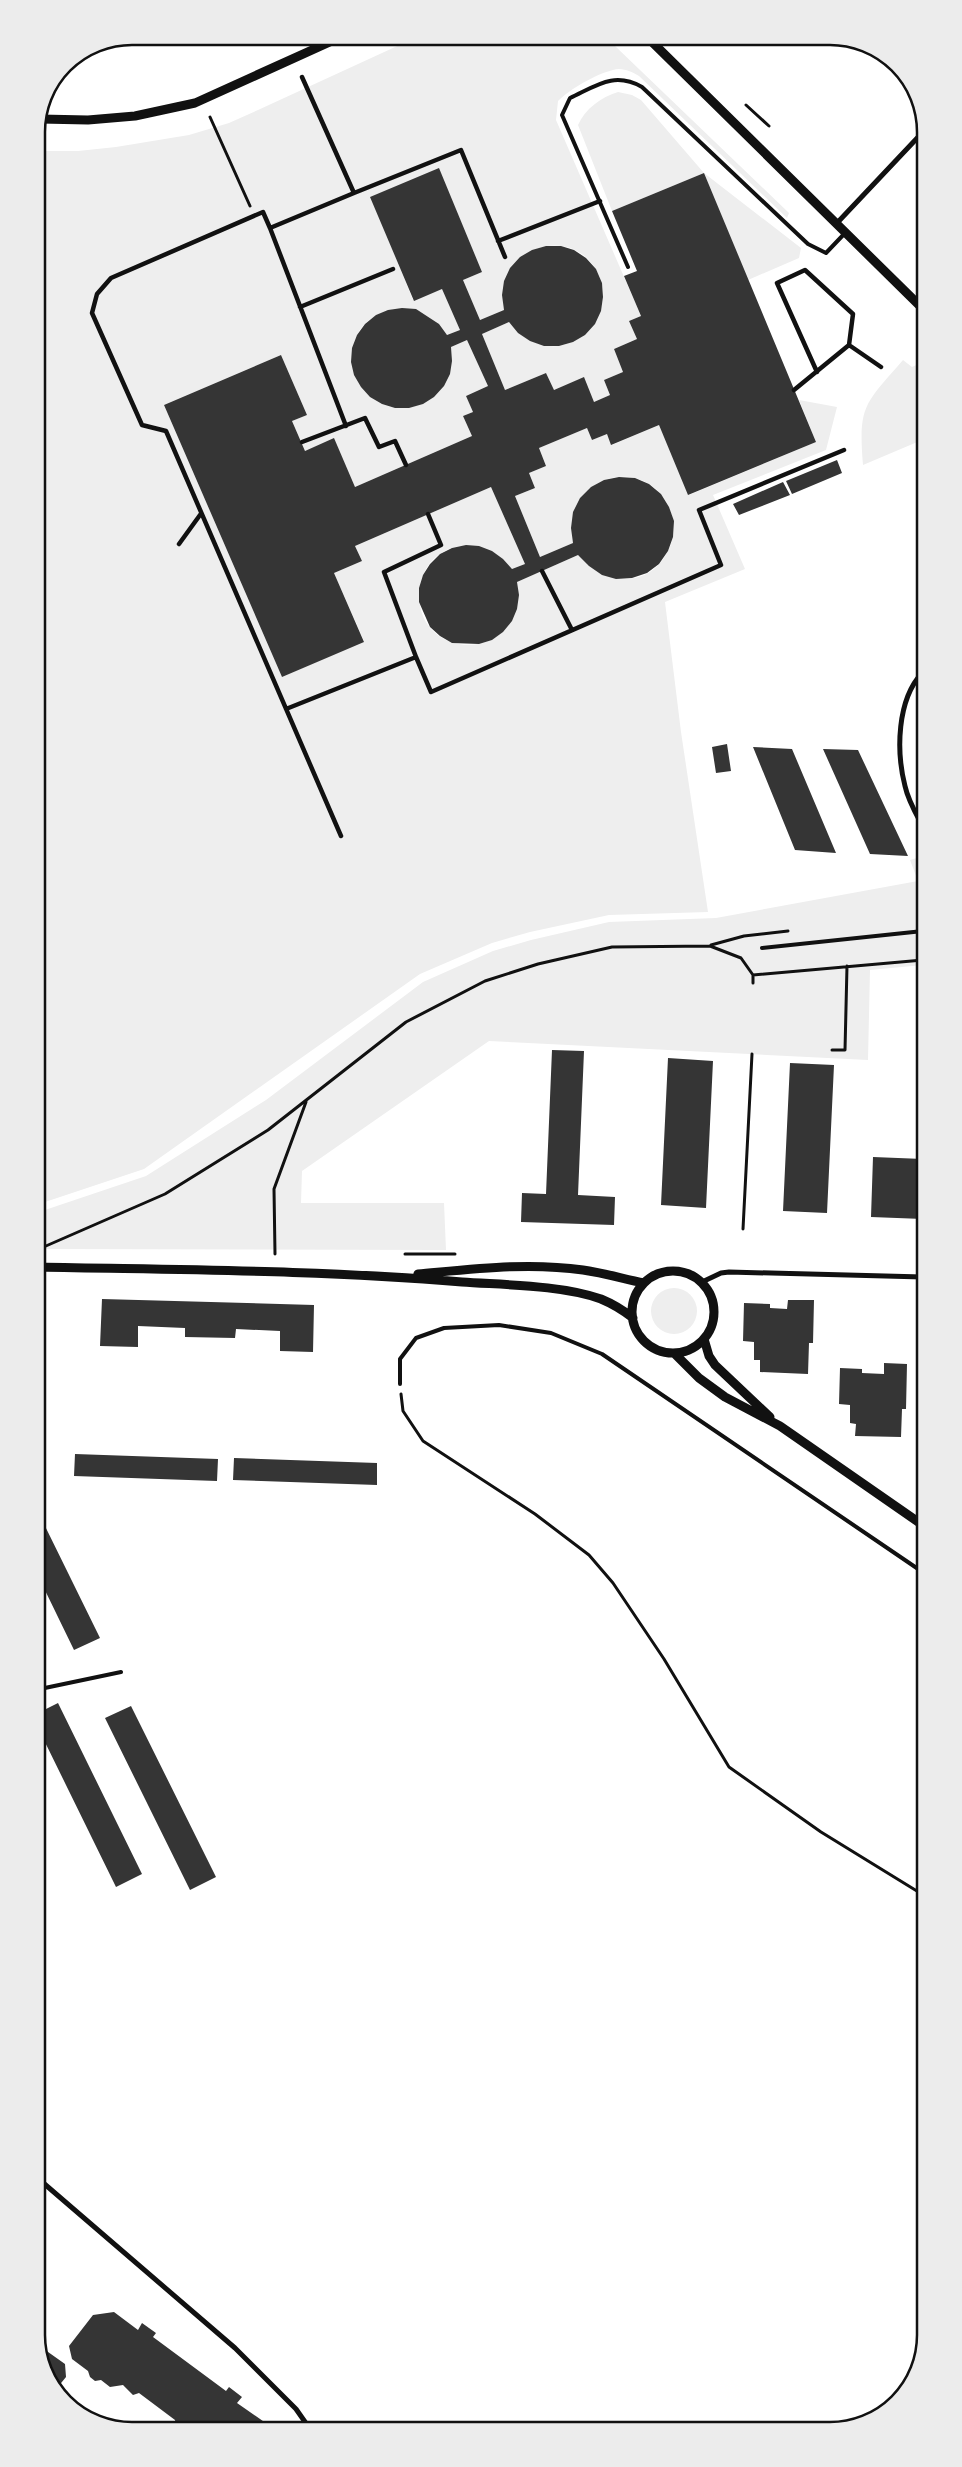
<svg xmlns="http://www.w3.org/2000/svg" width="962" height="2467" viewBox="0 0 962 2467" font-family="Barlow,sans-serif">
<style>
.green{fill:#eee}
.building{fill:#353535}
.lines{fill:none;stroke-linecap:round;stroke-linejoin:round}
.path{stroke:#111;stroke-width:3}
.service{stroke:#111;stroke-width:4}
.pedestrian{stroke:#111;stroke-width:4.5}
.minor{stroke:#111;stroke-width:5}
.tertiary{stroke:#111;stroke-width:9}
.rim{fill:none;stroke:#111;stroke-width:2.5}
</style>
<rect width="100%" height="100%" fill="#fff"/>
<path class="green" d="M419 36H602L615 46 789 213 787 218 639 76C632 72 622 67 613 70 596 74 570 89 558 101L556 120 641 316 629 321 637 339 614 349 623 372 604 380 610 395 594 402 583 378 554 390 546 373 505 390 482 334 509 322C535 353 571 356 594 321 602 309 606 296 601 281 581 221 495 241 504 310L480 320 463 280 482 272 439 169 371 197 413 300 442 289 460 330 447 335C427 308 396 299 368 321 357 330 352 344 353 358 359 431 457 421 451 347L467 340 488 386 466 396 473 412 463 416 472 436 355 487 334 439 305 451 292 421 307 415 281 355 164 405 282 677 364 641 334 573 362 561 355 546 491 487 525 564 512 569C491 544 454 535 430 563 423 572 419 584 419 595 419 664 528 663 517 582L578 555C599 578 637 591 661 562 671 549 677 532 672 516 654 452 561 470 573 543L540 557 515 496 535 488 529 473 546 466 539 448 587 428 592 440 607 434 612 445 659 425 689 495 816 442 799 400 837 407 826 450 713 495 745 569 665 602 681 732 708 912 609 915 530 932 492 943 420 974 144 1169 39 1204 36 151H78L116 147 189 135 229 123 258 110Z
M618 92 632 95 641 100 704 173 801 248 799 258 748 280 704 173 612 211 578 125C585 109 601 97 618 92Z
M903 360 912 367 921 363 922 440 863 465C858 405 865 404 903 360Z
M920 857 922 859 923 965 870 970 868 1060 489 1041 302 1171 301 1203H444L446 1250 39 1249V1212L146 1176 266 1100 423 982 493 951 531 940 609 922 716 918 918 881 910 860Z
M651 1311a23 23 0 1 1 46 0a23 23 0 1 1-46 0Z"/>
<path class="building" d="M439 168 482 272 463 280 480 320 504 310 502 295 504 281 510 268 520 257 532 250 546 246H561L574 250 586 258 596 269 602 283 603 297 601 311 595 324 585 335 573 342 559 346H544L530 341 518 333 509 322 482 334 505 390 546 373 554 390 584 377 594 402 610 395 604 380 623 372 614 349 637 339 629 321 641 316 624 276 637 271 612 211 704 173 816 442 688 495 659 425 611 445 607 434 592 440 587 428 539 448 546 466 529 473 535 488 515 496 540 557 573 543 571 528 573 512 580 498 591 487 604 480 619 477 635 478 649 484 661 494 669 507 674 521 673 537 668 551 659 564 647 573 632 578 616 579 602 575 589 566 578 555 517 582 519 595 517 609 512 621 503 632 492 640 479 644 452 643 440 636 430 627 419 602V588L423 575 430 564 440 554 452 548 466 545 479 546 492 551 503 559 512 569 525 564 491 487 355 546 362 561 334 573 364 642 282 677 164 405 281 355 307 415 292 421 305 451 334 438 355 487 472 436 463 416 473 412 466 396 488 386 467 340 451 347 452 361 450 374 444 386 434 397 423 404 409 408H395L382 404 370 397 361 387 354 375 351 362 352 348 357 335 365 324 376 315 388 310 402 308 416 309 439 324 447 335 460 330 442 289 414 301 370 197Z
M837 460 842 473 792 494 786 481Z
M783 482 790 495 739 515 733 504Z
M727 744 731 771 716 773 712 747Z
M753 747 792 749 836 853 795 850Z
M823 749 858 750 908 856 870 854Z
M552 1050 584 1051 578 1195 615 1197 614 1225 521 1222 522 1193 546 1194Z
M668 1058 713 1061 706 1208 661 1205Z
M790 1063 834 1065 827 1213 783 1211Z
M873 1157 923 1159V1219L871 1217Z
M102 1299 314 1305 313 1352 280 1351V1331L236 1329 235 1338 185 1337V1328L138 1326V1347L100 1346Z
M788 1300H814L813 1343H809L808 1374 760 1372V1360H754V1342L743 1341 744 1303 770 1304V1308L787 1309Z
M884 1363 907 1364 906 1409H902L901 1437 855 1436 856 1424 850 1423V1405L839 1404 840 1368 862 1369V1373L884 1374Z
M75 1454 218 1459 217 1481 74 1476Z
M234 1458 377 1463V1485L233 1480Z
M42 1520 100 1638 74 1650 40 1580 39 1522Z
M58 1703 142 1874 116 1887 40 1732V1712Z
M131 1706 216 1877 190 1890 105 1718Z
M114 2312 138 2330 142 2323 156 2333 153 2337 226 2391 229 2387 242 2397 237 2403 270 2426V2430H180L176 2426 175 2420 139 2393 133 2395 123 2385 110 2387 101 2380 95 2381 90 2377 88 2371 72 2359 69 2346 93 2315Z
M41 2347 65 2364 66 2377 57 2388 41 2365Z"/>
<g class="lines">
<path class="path" d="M746 105 769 126
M210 117 250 206
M711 945 744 936 788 931
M753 983V975
M832 1050H845L847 966
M743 1229 752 1054
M39 1249 165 1194 268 1130 406 1022 485 981 538 964 612 947 710 946 741 958 753 975 923 960
M275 1254 274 1189 306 1102
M405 1254H455
M401 1394 403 1411 423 1441 535 1514 589 1555 613 1583 664 1659 729 1767 821 1832 925 1896"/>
<path class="service" d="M628 267 562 115 570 98C596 86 614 71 642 87L808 244 826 253 846 232
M762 948 923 931
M400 1384V1359L416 1338 444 1328 499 1325 551 1333 602 1354 924 1573
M40 1689 121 1672"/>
<path class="pedestrian" d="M302 77 354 193 270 228 263 212 111 278 97 294 92 313 142 425 166 431 341 836
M354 193 461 150 505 257
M270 228 346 426
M498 241 600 201
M300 307 393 269
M817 372 777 283 805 270 853 314 849 345
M794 390 849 345 881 367
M302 442 365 418 379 447 395 441 406 465
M179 544 200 515
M542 571 572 630
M416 657 431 692 721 565 699 510 844 450
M286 709 416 657 384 572 441 545 428 514"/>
<path class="minor" d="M837 223 921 134
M922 673C897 700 896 751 905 786 908 800 915 812 922 825
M702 1282 721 1273 729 1272 923 1277
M41 2181 235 2348 296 2409 310 2429"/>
<path class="tertiary" d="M646 36 921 307
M40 119 88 120 135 116 195 103 343 36
M39 1267C180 1270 321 1270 462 1282 504 1285 562 1285 601 1299 613 1304 623 1310 633 1318
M632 1312a41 41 0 1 1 82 0a41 41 0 1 1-82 0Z
M418 1274C473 1269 528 1262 583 1270 604 1273 624 1279 644 1283
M704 1339 709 1356 715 1365 770 1417
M674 1353 699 1378 725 1397 780 1426 924 1526"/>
</g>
<path d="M0 0H962V2467H0ZM132 45H830A87 87 0 0 1 917 132V2335A87 87 0 0 1 830 2422H132A87 87 0 0 1 45 2335V132A87 87 0 0 1 132 45Z" fill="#ececec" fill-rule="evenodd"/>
<path class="rim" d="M132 45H830A87 87 0 0 1 917 132V2335A87 87 0 0 1 830 2422H132A87 87 0 0 1 45 2335V132A87 87 0 0 1 132 45Z"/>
</svg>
